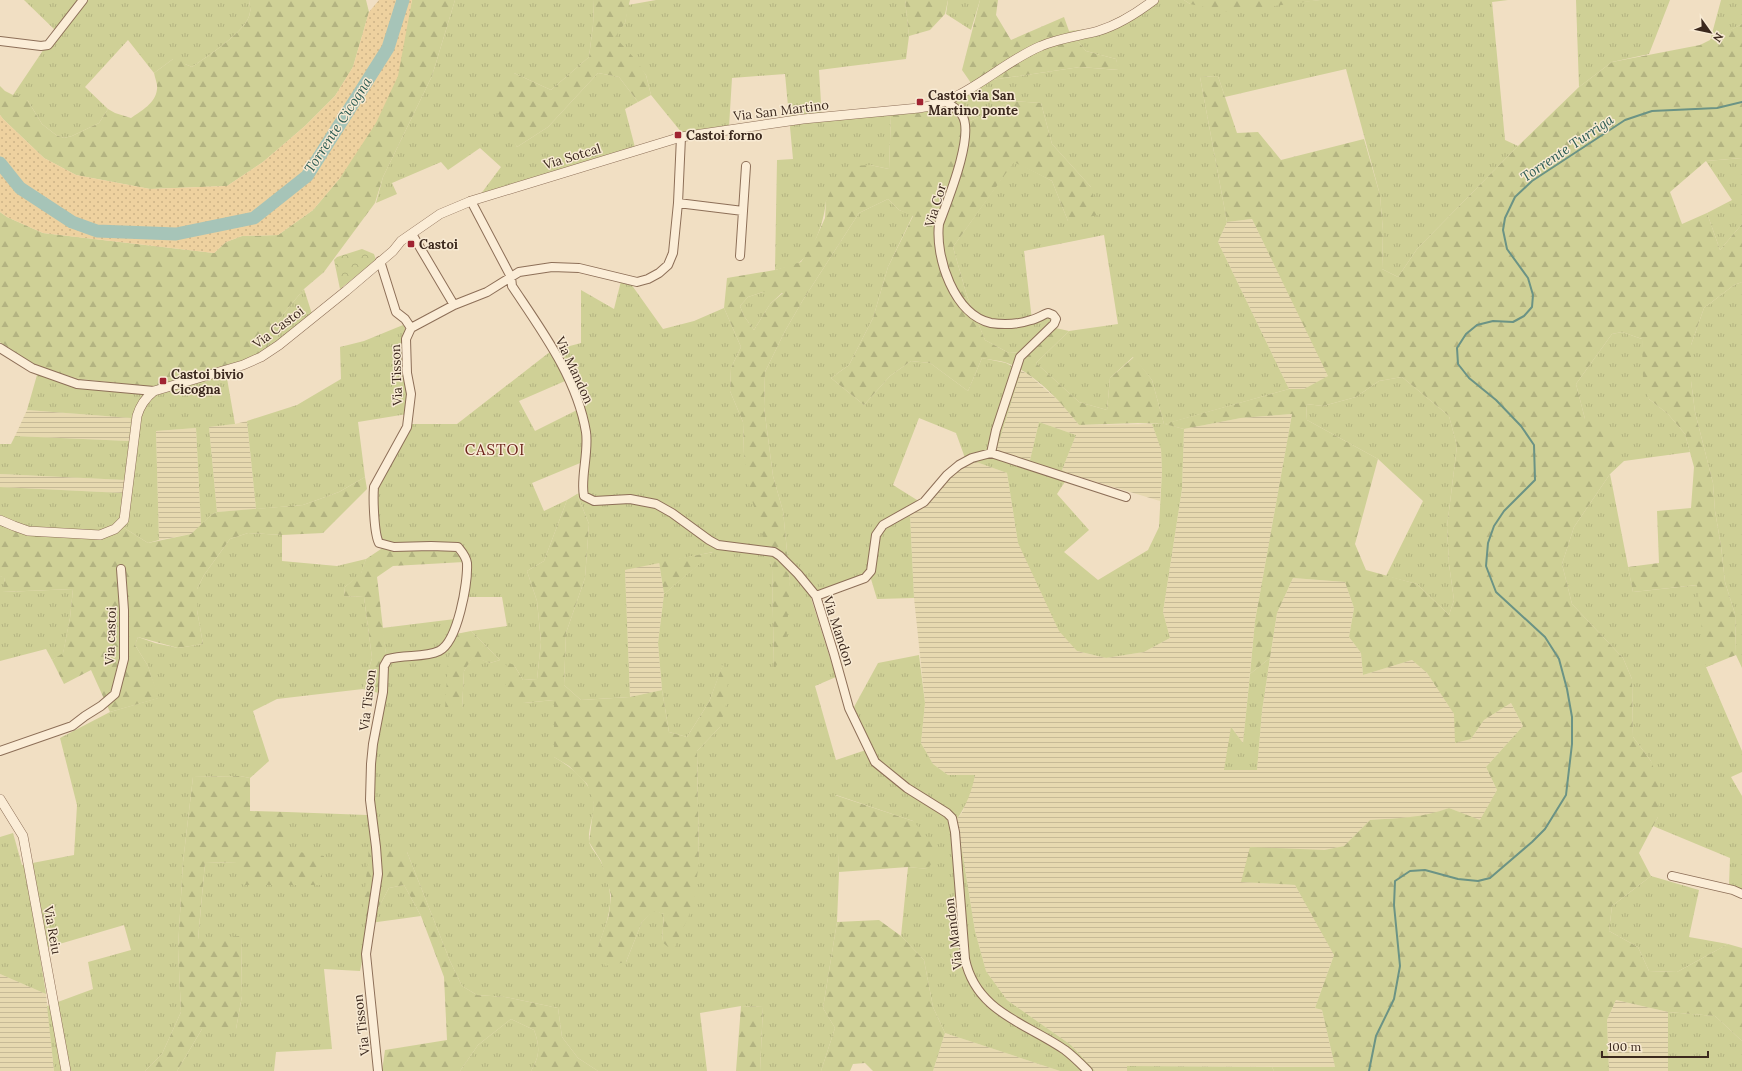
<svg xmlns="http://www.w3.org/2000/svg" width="1742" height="1071" viewBox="0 0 1742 1071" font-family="Lora,serif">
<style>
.farmland{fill:url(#farmland-rules)}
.grass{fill:url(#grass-tufts);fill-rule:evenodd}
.forest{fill:url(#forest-firs);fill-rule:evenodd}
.sand{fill:url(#sand-dots)}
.park{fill:url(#park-crowns)}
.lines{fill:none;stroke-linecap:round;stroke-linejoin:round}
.stream{stroke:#6b9385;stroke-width:2}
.river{stroke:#a6c4b8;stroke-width:13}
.minor-casing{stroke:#8d6f58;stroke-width:10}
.tertiary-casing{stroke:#8d6f58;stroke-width:10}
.minor{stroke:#fbedd7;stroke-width:8}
.tertiary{stroke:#fbedd7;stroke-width:9}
.poi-dot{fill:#a02432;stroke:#f8ead3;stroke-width:1.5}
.labels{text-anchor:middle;stroke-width:3;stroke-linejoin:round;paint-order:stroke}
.poi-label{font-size:13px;font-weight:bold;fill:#3c291e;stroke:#f8ead3;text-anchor:start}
.street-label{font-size:13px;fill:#3c291e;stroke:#f8ead3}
.water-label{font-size:14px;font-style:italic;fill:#2c5c54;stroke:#f8ead3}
.quarter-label{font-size:15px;letter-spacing:1px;fill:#6b231a;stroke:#f8ead3}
</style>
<defs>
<pattern id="farmland-rules" width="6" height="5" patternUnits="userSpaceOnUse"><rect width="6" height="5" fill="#e7d9b0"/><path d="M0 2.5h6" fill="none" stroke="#c7ba97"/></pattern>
<pattern id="grass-tufts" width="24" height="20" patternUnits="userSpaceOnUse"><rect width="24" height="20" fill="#cfd096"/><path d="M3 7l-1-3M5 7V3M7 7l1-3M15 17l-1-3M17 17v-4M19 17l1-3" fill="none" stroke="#b3b381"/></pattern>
<pattern id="forest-firs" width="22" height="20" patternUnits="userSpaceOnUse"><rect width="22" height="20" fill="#cfd096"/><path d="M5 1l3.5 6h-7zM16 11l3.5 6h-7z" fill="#b3b381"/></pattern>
<pattern id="sand-dots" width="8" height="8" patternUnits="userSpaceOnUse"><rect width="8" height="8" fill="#eed19f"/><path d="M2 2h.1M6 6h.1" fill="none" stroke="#cdb388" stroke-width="1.8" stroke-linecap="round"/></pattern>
<pattern id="park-crowns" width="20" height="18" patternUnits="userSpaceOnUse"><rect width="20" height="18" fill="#cfd096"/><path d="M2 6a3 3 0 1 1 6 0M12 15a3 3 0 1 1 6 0" fill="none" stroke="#b3b381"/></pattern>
</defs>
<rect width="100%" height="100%" fill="#f1dfc3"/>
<path class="farmland" d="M1252 219 1329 376 1304 389H1289L1218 242 1227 222Z
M1021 371 1028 374 1061 403 1079 425 1152 424 1161 448 1162 471 1160 501 1070 474 1062 470 1076 435 1039 422 1030 460 996 451Z
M27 410 132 418 129 441 15 436Z
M1292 414 1255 621 1243 744 1232 727 1257 769 1262 711 1277 613 1293 578 1345 582 1354 608 1349 637 1361 653 1363 675 1412 660 1427 673 1471 739 1484 720 1511 703 1523 726 1486 767 1497 790 1480 821 1449 808 1436 813 1416 817 1370 820 1344 846 1324 850 1242 882 1295 885 1331 947 1334 955 1315 1008 1322 1010 1335 1067 1127 1066V1071H1095L1071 1045 1007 1000 986 971 975 931 957 819 963 811 975 775H948L933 764 921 743 925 703 914 598 910 514 965 458 1007 473 1018 543 1077 651 1106 658 1144 652 1170 638 1163 612 1182 489 1184 429 1241 418Z
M247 421 256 509 217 512 209 427 235 424Z
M196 428 201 525 191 534 159 540 156 431Z
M0 474 126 480 123 493 0 487Z
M659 562 664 594 658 643 662 690 630 697 625 570Z
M0 974 46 994 54 1071H0Z
M1616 1000 1668 1012V1071H1609L1607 1020Z
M945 1033 1060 1071H933Z"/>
<path class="grass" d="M24 0H249C249 4 251 9 250 12 249 30 206 57 192 67L173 59 154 73 128 40 85 87 108 109 99 123 72 136 64 138 56 135 42 124 28 101 13 95 56 31Z
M455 0H594L593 25 589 57 551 90 514 73 513 138 517 147 548 127 598 73 619 77 638 102 625 109 637 155 477 199 501 167 480 148 448 170 441 162 392 183 397 194 376 203 383 177 432 76Z
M656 0H905L909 36 906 59 819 70 822 119 891 113 889 169 870 165 826 201C824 221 816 246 801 261 796 266 782 268 775 270L777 160 793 159 785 74 732 78 729 127 682 133 651 95 646 75 614 37 625 23 628 5Z
M948 0H980L971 30 946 14Z
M1148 0H1184L1190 4 1291 3 1320 0H1508L1492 2 1505 140 1518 146 1417 249 1398 277 1382 269 1383 231 1380 195 1346 69 1225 97 1218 76 1200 77 1227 222 1218 242 1289 389 1165 424 1184 429 1182 489 1163 612 1170 638 1144 652 1106 658 1077 651 1059 631 1018 543 1007 473 965 458 956 433 919 418 893 485 925 505 910 514 914 598 877 599 871 579 811 598 836 677 815 686 836 760 872 748 854 707 878 663 919 655 925 703 921 743 933 764 948 775H975C972 791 966 806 957 819L975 931 986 971 1007 1000 1071 1045 1095 1071H1060L945 1033 933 1007 924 960 901 936 908 867 928 869 913 821 836 795 839 872 837 922 823 1008 835 1028 821 1071H760L763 1007 741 1006 700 1013 707 1071H598L578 1058 562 1037 558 1008 505 997 477 995 462 986 450 961 407 852 370 923 389 888 404 885 421 916 370 923 360 971 324 969 332 1049 276 1052 274 1071H177L202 1029H236L242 996 241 937 198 940 205 863 237 862 287 850V812L367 815 379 693 386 654 382 628 455 619 462 709 464 671 473 656 490 663 500 660 471 631 507 626 502 597H461L464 562 448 551 381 549 374 521 373 485 410 424H457L551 351 581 343V290L614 309 621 281 631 284 663 329 694 321 724 308 741 347 731 368 730 391 743 422 744 455 772 568 774 669 790 581 783 511 773 476 764 407 765 372 785 331 803 300 859 213 888 199 899 210 913 215 888 267 873 318 849 365 831 378 864 405 890 376 911 361 930 363 968 391 982 358 1006 363 1021 371 996 451 1030 460 1039 422 1076 435 1062 470 1070 474 1057 494 1089 530 1064 552 1098 580 1148 550 1159 527 1162 471 1161 449 1152 424H1164L1152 380 1133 357 1110 378 1107 410 1079 402 1036 363 1069 331 1118 324 1104 235 1024 251 1032 320 1046 314 1056 319 1020 352 1009 353 985 340 967 296 953 247 1014 161 1052 181 1068 221 1091 187 1052 144 1041 103 1011 101 966 123 939 105 971 83 1080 67 1118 70 1116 59 1086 51 1069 31 1098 28 1138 7ZM572 378 583 407 535 431 519 401ZM585 461 580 493 577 494 589 524 585 578 566 633 564 685 581 700 630 697 625 570 713 552 664 594 658 643 662 690 669 732 687 737 709 702 723 665 720 727 697 751 699 862 662 942 664 914 653 910 642 922 626 962 598 947C611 911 616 898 601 862 598 855 590 848 589 841 588 829 594 816 594 804 592 782 571 767 554 757V700L524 703 514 665 523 680 537 679 541 642 537 601 527 571 544 561 567 500 544 511 532 483Z
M1576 0H1670L1649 54 1612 62 1579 87Z
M1721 0H1742V24L1710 41Z
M1742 158V224L1720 250 1707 213 1732 200 1706 161Z
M1742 282V668L1736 655 1735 614 1725 582 1721 546 1715 511 1713 483 1695 412 1691 381V345L1704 308 1734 285Z
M304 289 312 314 268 350 270 330Z
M763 292H783L770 304 754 330 744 316 740 306 748 297Z
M403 325 409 334 406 339 407 414 358 422 365 477 339 492 303 505 256 509 247 421 297 405 341 379 340 347 364 341Z
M1622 332 1642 339 1649 399 1668 414 1685 434 1690 452 1624 461 1610 474 1633 592 1698 585 1714 664 1706 667 1742 751V772L1731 777 1742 796V890L1729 884 1730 858 1653 826 1658 817 1651 761 1633 737 1632 679 1623 658 1572 604 1562 564 1574 527 1610 474 1585 419 1576 384 1612 334Z
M225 367 235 424 209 427 217 512 211 515 201 525 196 428 156 431 159 540 148 543 118 524 95 532 24 527 0 517V487L123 493 125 480 0 474V444H11L15 436 129 441 131 418 27 410 39 368 80 379 142 387Z
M1402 377 1449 416 1457 446 1447 527 1449 564 1454 600 1449 615 1417 584 1386 576 1423 501 1378 459 1307 420 1306 404 1323 406 1356 397 1379 381Z
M248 533 282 535V561L337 566 366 559 361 574 345 587 344 596 364 597 372 658 363 689 277 699 253 711 269 761 250 778 240 776 193 777 183 862 178 948 181 1012 162 1054 145 1071H54L47 1006 93 989 88 962 131 950 124 925 39 950 46 994 0 974V837L13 833 22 865 74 855 77 805 60 738 110 712 158 698 148 666 135 645 138 637 155 643 178 648 203 644 197 610V589L204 575 230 539Z
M0 576 5 577 3 592 73 589 70 618 63 654 52 660 46 649 0 661Z
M1270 658 1262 711 1257 770H1224L1231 727 1243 743 1250 674Z
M1651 876 1699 890 1689 937 1728 944 1677 972 1649 971 1638 947 1609 931 1612 906Z
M1668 1012 1715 1016 1742 1041V1071H1668Z
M511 1019 534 1030C540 1046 540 1056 531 1071H460L478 1045Z
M1127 1066 1272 1067 1274 1071H1127Z"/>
<path class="forest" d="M249 0H366L369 12 353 67 335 96 305 126 263 162 227 186 150 189 76 175 44 158 3 119 0 115V86L5 91 13 95 21 96 28 101 42 124 56 135 64 138 72 136 99 123 108 109 115 113 131 118C141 111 156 103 157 89 158 85 155 78 154 73L173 59 180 56 185 64 192 67C206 57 249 30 250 12 251 9 249 4 249 0Z
M412 0H455L432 76 383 177 375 203 324 272 304 289 270 330 268 350 241 363 171 389 80 379 39 368 4 348 0 342V212L7 217 43 233 214 253 226 242 242 236 278 235 313 210 340 178 406 27Z
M594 0H630L625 23 615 37 635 59 646 75 651 95 638 102 619 77 598 73 548 127 517 147 486 92 514 73 551 90 589 57 593 25Z
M905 0H948L945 14 930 30 909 36Z
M980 0H998L996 15 1011 40 1064 17 1069 31 1086 51 1116 59 1119 70 1080 67 971 83 962 70Z
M1184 0H1320L1229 12 1190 4Z
M1742 24V158L1706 161 1670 192 1682 224 1707 213 1720 250 1742 224V282L1734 285 1704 308 1691 345V381L1695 412 1713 483 1715 511 1721 546 1725 582 1735 614 1736 655 1706 667 1697 585 1633 592 1628 567 1659 563 1657 511 1691 508 1694 467 1685 434 1668 414 1649 399 1643 380 1642 339 1622 332 1612 334 1576 384 1585 419 1603 420 1617 444 1610 474 1574 527 1562 564 1572 604 1623 658 1632 679 1633 737 1651 761 1660 785 1658 817 1639 853 1651 876 1612 906 1609 931 1638 947 1649 971 1677 972 1728 944 1742 948V1041L1715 1016 1668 1012 1616 1000 1607 1020 1609 1071H1274L1272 1067H1335L1322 1010 1315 1008 1334 955 1295 885 1241 882 1250 847 1324 850 1344 846 1370 820C1397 818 1423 818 1449 808L1480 820 1497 790 1486 767 1523 726 1511 703 1484 720 1471 739 1455 743 1454 714 1427 673 1412 660 1363 675 1361 653 1349 637 1354 608 1345 582 1293 578 1277 613 1270 658 1250 674 1255 621 1292 414 1241 418 1184 429 1164 424 1138 423 1079 425C1060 401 1036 374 1007 363 999 360 990 360 982 358L968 391 930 363 911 361 890 376 864 405 831 378 849 365 873 318 888 267 913 216 899 210 888 199 859 213 803 300 785 331 765 372 764 407 773 476 783 511 790 581 786 647 774 670 772 568 749 490 744 455 743 422 730 391 731 368 741 347 724 308 727 278 775 270 801 262 816 238 825 218 826 201 835 181 852 166 870 165 889 169 891 113 939 105 966 123 1011 101 1041 103 1052 144 1091 187 1098 215 1068 221 1052 181 1014 162 953 247 967 296 985 340 1009 353 1020 352 1051 327 1069 331 1036 363 1079 402 1107 410 1110 378 1134 357 1152 380 1164 424 1289 389H1304L1328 376 1252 219 1227 222 1200 77 1218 76 1237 133 1258 132 1281 160 1364 139 1380 195 1383 231 1382 269 1398 277 1417 249 1518 146 1579 87 1612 62 1700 45ZM763 292 783 293 770 304 754 330 744 316 740 306 748 297ZM1402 377 1449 416 1457 446 1447 527 1449 564 1454 600 1449 615 1417 584 1366 570 1355 544 1378 459 1307 420 1306 404 1323 406 1356 397 1379 381Z
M365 477 367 489 323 533 282 535 248 533 230 539 204 575 197 589V610L203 644 178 648 138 637 135 645 148 666 159 698 110 712 91 670 64 684 52 660 63 653 70 618 73 589 2 592 5 578 0 576V517L24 527 95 532 118 524 148 543 191 534 211 515 217 512 303 505 339 492Z
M577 494 589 524 585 578 566 633 564 685 581 700 630 697 662 690 669 732 687 737 709 702 723 664 728 674 727 701 720 727 697 751 699 862 693 906 673 951 662 942 664 914 653 911 642 922 626 962 605 966 598 947 609 915 611 895 601 861 589 842 594 804 587 784 569 766 554 757V700L524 703 508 695 504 677 507 662 514 665 523 680 537 679 541 642 537 601 527 571 544 561 567 500Z
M381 549 448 551 452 549 464 562 393 566 377 577 386 654 379 693 363 689 372 658 364 597 344 596 345 587 361 573 366 559Z
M714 552 664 594 659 562Z
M471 631 500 660 490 663 473 657 464 671 462 709 445 710 448 660 456 634Z
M240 776 250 778V811L287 812V850L324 856 321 885H243L237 862 205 863 198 939 241 936 242 996 236 1029H202L177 1071H145L162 1054 181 1012 178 948 183 862 193 777Z
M835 795 913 821 939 851 928 869 908 867 839 872Z
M369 847 407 852 450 961 462 986 477 995 505 997 558 1008 562 1037 578 1058 598 1071H531C540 1056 540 1046 534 1030L511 1019 478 1045 460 1071H382L385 1050 447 1040 444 977 421 916 404 885 389 888 370 923 363 911Z
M879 920 901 936 924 960 933 1007 945 1033 933 1071H873L865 1063 853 1064 850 1071H821L835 1028 823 1008 837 922Z
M741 1006 763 1007 760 1071H736Z"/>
<path class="sand" d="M379 0H412L398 76 376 123 340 178 313 210 278 235 242 236 226 242 214 253 43 233 7 217 0 212V115L3 119 44 158 76 175 150 189 227 186 263 162 305 126 335 96 353 67 369 12Z"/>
<path class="park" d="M362 249 374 254 376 260 340 289 334 260 337 257Z"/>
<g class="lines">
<path class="stream" d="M1369 1071 1376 1036 1394 999 1400 966 1394 905 1395 881 1410 871 1425 870 1458 879 1478 881 1490 878 1532 842 1545 829 1566 795 1572 744V717L1567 689 1559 659 1545 637 1496 592 1486 566 1488 543 1494 526 1504 511 1535 480 1534 445 1521 426 1496 400 1469 378 1458 364 1457 348 1466 334 1477 325 1493 321 1513 322 1524 316 1532 307 1533 295 1528 278 1507 249 1503 230 1505 218 1515 197 1532 181 1625 120 1652 111 1717 108 1742 102"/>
<path class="river" d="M0 163 20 188 72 222 97 231 176 234 254 218 307 176 388 48 403 0"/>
<g class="minor-casing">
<path id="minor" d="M0 41 41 46 48 45 83 0
M945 101C950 105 958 109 962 115 975 135 947 202 939 224 935 257 954 315 991 323 1004 325 1019 324 1031 320 1037 319 1042 315 1048 313L1053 315 1056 319 1054 324 1020 357 996 430 991 453
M471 201 511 277 512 286C542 331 577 378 586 432 589 452 580 480 584 496L594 501 630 499 656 504 672 513 709 540 718 545 774 552 780 556 798 574 816 596 834 654 849 708 875 762 907 788 947 813 952 818 955 832 965 959C976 1012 1026 1023 1065 1050 1073 1056 1081 1064 1088 1071
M678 203 743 211
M412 234 454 305
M740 256 746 166
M380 261 396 312 405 319 411 328
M411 328 454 305 487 292 519 272 552 267 579 268 637 282 648 279 659 273 668 265 673 253 678 203 681 137
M0 348 32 368 77 384 154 391
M816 596 865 578 871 571 876 535 883 525 924 502 947 475 959 465 972 458 991 453 1126 497
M0 751 72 726 85 716 101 706 115 694 124 659V610L121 569
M1672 876 1733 890 1742 894
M378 1071 366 954 378 874 376 847 370 800 371 764 373 744 383 692 384 666 388 659C404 654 425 658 439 651 458 642 468 582 467 563 466 556 462 552 458 547L431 546 394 547 379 543C374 534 373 498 374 487L407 427 411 394 407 373 406 339 411 328"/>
</g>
<g class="tertiary-casing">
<path id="tertiary" d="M0 520 14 526 28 531 100 535 115 529 124 520 137 416C140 406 145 398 154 391L243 365 261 357 279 345 346 291 393 251 401 241 440 214 471 201 681 137 803 119 919 108C966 102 1000 63 1041 46 1059 38 1079 36 1098 31 1118 25 1137 13 1154 0
M0 799 23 836 66 1071"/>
</g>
<use href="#minor" class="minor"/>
<use href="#tertiary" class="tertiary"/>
</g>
<g class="poi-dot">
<rect x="916" y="98" width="8" height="8" rx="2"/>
<rect x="674" y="131" width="8" height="8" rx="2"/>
<rect x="407" y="240" width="8" height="8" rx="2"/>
<rect x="159" y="377" width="8" height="8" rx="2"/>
</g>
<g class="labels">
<g class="poi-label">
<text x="928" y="100">Castoi via San<tspan x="928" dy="15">Martino ponte</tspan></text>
<text x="686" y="140">Castoi forno</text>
<text x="419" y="249">Castoi</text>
<text x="171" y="379">Castoi bivio<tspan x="171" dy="15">Cicogna</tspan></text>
</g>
<g class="street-label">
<text transform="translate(781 110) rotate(-7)" y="5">Via San Martino</text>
<text transform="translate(572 156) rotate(-17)" y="5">Via Sotcal</text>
<text transform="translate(935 205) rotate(-73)" y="5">Via Cor</text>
<text transform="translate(278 327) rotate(-37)" y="5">Via Castoi</text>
<text transform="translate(575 370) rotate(65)" y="5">Via Mandon</text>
<text transform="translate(396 375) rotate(-92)" y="5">Via Tisson</text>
<text transform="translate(839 631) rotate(72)" y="5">Via Mandon</text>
<text transform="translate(110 636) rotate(-88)" y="5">Via castoi</text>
<text transform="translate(367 700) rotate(-83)" y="5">Via Tisson</text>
<text transform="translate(53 930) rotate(80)" y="5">Via Reiu</text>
<text transform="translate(953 934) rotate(-97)" y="5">Via Mandon</text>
<text transform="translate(361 1025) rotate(-97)" y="5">Via Tisson</text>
</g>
<g class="water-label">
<text transform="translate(338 125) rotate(-57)" y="5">Torrente Cicogna</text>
<text transform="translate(1567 148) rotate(-34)" y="5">Torrente Turriga</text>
</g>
<g class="quarter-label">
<text x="495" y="455">CASTOI</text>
</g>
</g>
<g transform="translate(1710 32) rotate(123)" stroke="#f8ead3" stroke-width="3" paint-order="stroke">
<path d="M0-3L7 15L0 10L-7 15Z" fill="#3c291e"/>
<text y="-6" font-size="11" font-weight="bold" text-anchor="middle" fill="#3c291e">N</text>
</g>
<path d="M1602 1051v6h106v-6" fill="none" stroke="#3c291e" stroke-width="2"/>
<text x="1608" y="1051" font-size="12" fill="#3c291e" stroke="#f8ead3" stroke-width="3" paint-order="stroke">100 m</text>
</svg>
